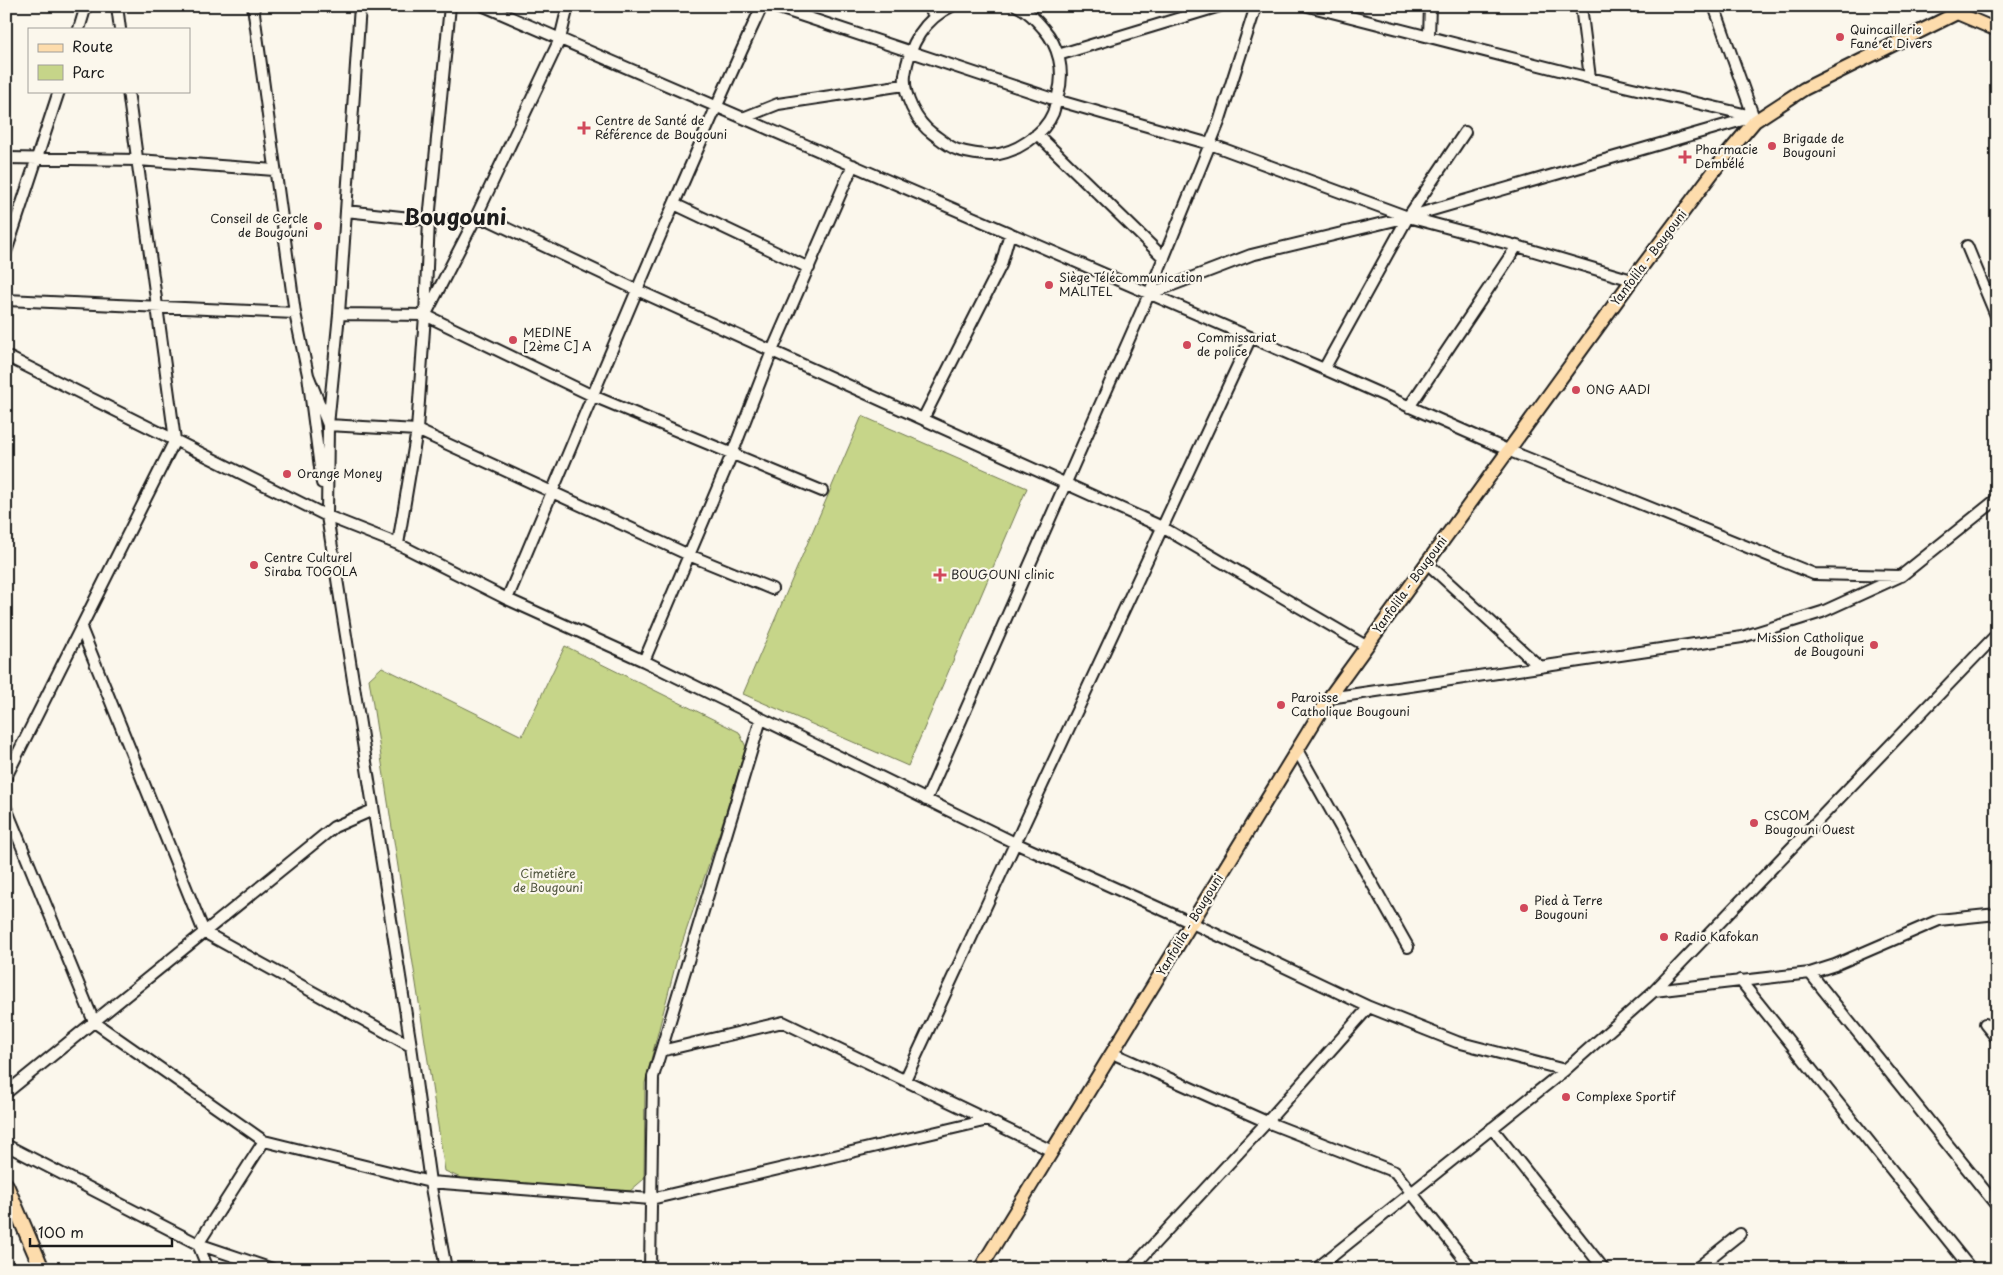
<svg xmlns="http://www.w3.org/2000/svg" width="2003" height="1275" viewBox="0 0 2003 1275" font-family="'Playpen Sans',sans-serif">
<style>
.green{fill:#c6d589;stroke:#717852}
.lines{fill:none;stroke-linecap:round;stroke-linejoin:round}
.minor-casing{stroke:#1c1c1c;stroke-width:14}
.major-casing{stroke:#1c1c1c;stroke-width:16}
.highway-casing{stroke:#1c1c1c;stroke-width:18}
.minor{stroke:#fbf7ec;stroke-width:10}
.major{stroke:#fddcac;stroke-width:12}
.highway{stroke:#fddcac;stroke-width:14}
.poi-dot{fill:#d1495b;stroke:#fbf7ec;stroke-width:2}
.labels{text-anchor:middle;stroke-width:4.5;stroke-linejoin:round;paint-order:stroke}
.poi-label{font-size:12px;fill:#1c1c1c;stroke:#fbf7ec;text-anchor:start}
.street-label{font-size:12px;fill:#1c1c1c;stroke:#fbf7ec}
.park-label{font-size:12px;fill:#4f543d;stroke:#fbf7ec}
.town-label{font-size:22px;font-weight:bold;fill:#1c1c1c;stroke:#fbf7ec}
</style>
<rect width="100%" height="100%" fill="#fbf7ec"/>
<filter id="ink" filterUnits="userSpaceOnUse"><feTurbulence type="fractalNoise" baseFrequency=".02" numOctaves="2"/><feDisplacementMap in="SourceGraphic" scale="10" xChannelSelector="R" yChannelSelector="G"/><feConvolveMatrix kernelMatrix="1 2 1 2 8 2 1 2 1" color-interpolation-filters="sRGB"/></filter>
<g filter="url(#ink)">
<path class="green" d="M862 416 1027 488 908 766 743 694Z
M565 646 739 732 746 747 720 831 678 955 645 1083 644 1179 630 1191 463 1179 445 1171 369 679 382 667 522 736Z"/>
<g class="lines">
<g class="minor-casing">
<path id="minor" d="M117 6 120 29
M253 6 295 313 308 375 322 483
M360 6 339 314 328 425 327 516 411 1046 430 1182 446 1269
M484 6 1324 369 1510 451 1814 574 1901 576
M773 6 1056 100 1210 144 1408 217 1517 246 1632 280
M927 6 935 16
M952 6C924 19 909 45 905 75 903 95 916 122 933 134 940 139 950 148 958 150 968 153 983 155 992 155 1015 153 1044 135 1053 113 1055 107 1056 101 1058 95 1065 71 1059 46 1043 28 1035 19 1028 11 1017 6
M1308 6 1590 78 1752 116
M1581 6 1590 78
M1714 6 1755 121
M1945 6 1957 13
M79 29 86 6
M1429 36 1430 6
M1058 55 1220 6
M743 118 778 104 904 85
M1037 134 1164 258
M6 158 138 160 274 170
M674 204 809 268
M346 211 429 220H489L637 290 1162 527 1366 646
M1967 246 1997 318
M6 252 59 91
M1149 294 1251 255 1408 217 1753 117
M6 300 295 313
M427 312 475 219 560 39 568 6
M339 314 425 315 593 396 822 491
M6 356 327 516 398 544 507 599 644 661 1015 843 1192 923 1369 1007 1457 1042 1565 1070
M1324 369 1408 217 1465 132
M308 375 328 425 417 430 689 555 772 589
M1409 407 1517 246
M923 419 1001 265 1010 233
M398 544 417 430 425 315 429 220 450 6
M1427 563 1540 667
M507 599C591 401 672 201 762 6
M81 628 204 932 411 1046
M644 661 732 454 772 351 853 165
M1329 698 1742 637 1822 612 1901 576 1997 499
M1297 750 1408 947
M6 777 175 440 128 91
M926 800 1149 294 1219 122 1256 6
M6 808 94 1022 264 1141 430 1182 651 1199 988 1120
M1810 973 1997 1206
M1740 980 1971 1269
M1654 991 1810 973 1835 965 1939 920 1997 914
M1985 1024 1997 1039
M661 1051 783 1022 1052 1151
M1112 1053 1267 1122 1395 1172 1472 1269
M905 1080 1251 337
M6 1093 334 827 373 810
M1492 1128 1604 1269
M6 1145 198 1244 272 1269
M208 1269 198 1244 264 1141
M650 1269 653 1077 761 719
M1131 1269 1267 1122 1369 1007
M1316 1269 1565 1070 1654 991 1997 634
M1696 1269 1740 1234"/>
</g>
<g class="major-casing">
<path id="major" d="M980 1269 1329 698 1632 280 1723 159 1755 121 1804 89 1957 13 1997 30"/>
</g>
<g class="highway-casing">
<path id="highway" d="M6 1185 42 1269"/>
</g>
<use href="#minor" class="minor"/>
<use href="#major" class="major"/>
<use href="#highway" class="highway"/>
</g>
</g>
<g class="poi-dot">
<circle cx="1840" cy="37" r="5"/>
<path d="M581.5 120.5h5v5h5v5h-5v5h-5v-5h-5v-5h5z"/>
<circle cx="1772" cy="146" r="5"/>
<path d="M1682.5 149.5h5v5h5v5h-5v5h-5v-5h-5v-5h5z"/>
<circle cx="318" cy="226" r="5"/>
<circle cx="1049" cy="285" r="5"/>
<circle cx="513" cy="340" r="5"/>
<circle cx="1187" cy="345" r="5"/>
<circle cx="1576" cy="390" r="5"/>
<circle cx="287" cy="474" r="5"/>
<circle cx="254" cy="565" r="5"/>
<path d="M937.5 567.5h5v5h5v5h-5v5h-5v-5h-5v-5h5z"/>
<circle cx="1874" cy="645" r="5"/>
<circle cx="1281" cy="705" r="5"/>
<circle cx="1754" cy="823" r="5"/>
<circle cx="1524" cy="908" r="5"/>
<circle cx="1664" cy="937" r="5"/>
<circle cx="1566" cy="1097" r="5"/>
</g>
<g class="labels">
<g class="poi-label">
<text x="1850" y="34">Quincaillerie<tspan x="1850" dy="14">Fané et Divers</tspan></text>
<text x="595" y="125">Centre de Santé de<tspan x="595" dy="14">Référence de Bougouni</tspan></text>
<text x="1782" y="143">Brigade de<tspan x="1782" dy="14">Bougouni</tspan></text>
<text x="1695" y="154">Pharmacie<tspan x="1695" dy="14">Dembélé</tspan></text>
<text x="308" y="223" text-anchor="end">Conseil de Cercle<tspan x="308" dy="14">de Bougouni</tspan></text>
<text x="1059" y="282">Siège Télécommunication<tspan x="1059" dy="14">MALITEL</tspan></text>
<text x="523" y="337">MEDINE<tspan x="523" dy="14">[2ème C] A</tspan></text>
<text x="1197" y="342">Commissariat<tspan x="1197" dy="14">de police</tspan></text>
<text x="1586" y="394">ONG AADI</text>
<text x="297" y="478">Orange Money</text>
<text x="264" y="562">Centre Culturel<tspan x="264" dy="14">Siraba TOGOLA</tspan></text>
<text x="951" y="579">BOUGOUNI clinic</text>
<text x="1864" y="642" text-anchor="end">Mission Catholique<tspan x="1864" dy="14">de Bougouni</tspan></text>
<text x="1291" y="702">Paroisse<tspan x="1291" dy="14">Catholique Bougouni</tspan></text>
<text x="1764" y="820">CSCOM<tspan x="1764" dy="14">Bougouni Ouest</tspan></text>
<text x="1534" y="905">Pied à Terre<tspan x="1534" dy="14">Bougouni</tspan></text>
<text x="1674" y="941">Radio Kafokan</text>
<text x="1576" y="1101">Complexe Sportif</text>
</g>
<g class="street-label">
<text transform="translate(1649 258) rotate(-53)" y="4">Yanfolila - Bougouni</text>
<text transform="translate(1410 585) rotate(-54)" y="4">Yanfolila - Bougouni</text>
<text transform="translate(1190 925) rotate(-59)" y="4">Yanfolila - Bougouni</text>
</g>
<g class="park-label">
<text x="548" y="878">Cimetière<tspan x="548" dy="14">de Bougouni</tspan></text>
</g>
<g class="town-label">
<text x="455" y="225">Bougouni</text>
</g>
</g>
<rect width="2003" height="1275" fill="none" stroke="#fbf7ec" stroke-width="25"/>
<rect x="12" y="12" width="1978" height="1250" fill="none" stroke="#1c1c1c" stroke-width="2" filter="url(#ink)"/>
<rect x="28" y="28" width="162" height="65" fill="#fbf7ec" stroke="#a29f99"/>
<rect x="38" y="44" width="25" height="8" fill="#fddcac" stroke="#a29f99"/>
<text x="72" y="52" font-size="15" fill="#1c1c1c">Route</text>
<rect x="38" y="65" width="25" height="15" fill="#c6d589" stroke="#a29f99"/>
<text x="72" y="78" font-size="15" fill="#1c1c1c">Parc</text>
<path d="M30 1238v8h142v-8" fill="none" stroke="#1c1c1c" stroke-width="2.5"/>
<text x="38" y="1238" font-size="15" fill="#1c1c1c" stroke="#fbf7ec" stroke-width="4" paint-order="stroke">100 m</text>
</svg>
